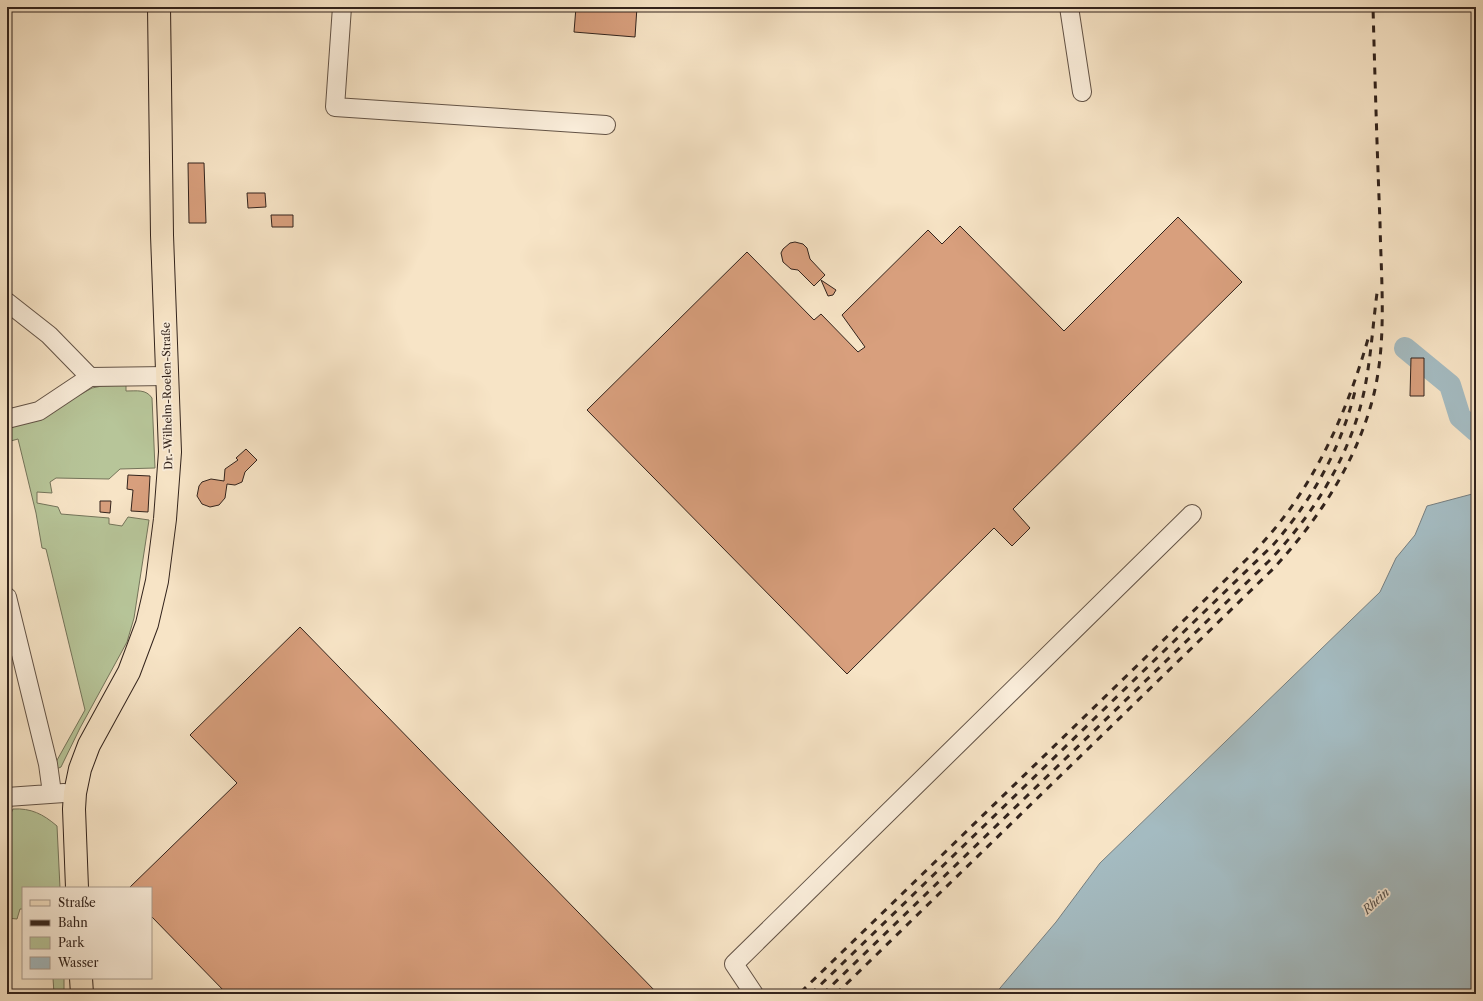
<svg xmlns="http://www.w3.org/2000/svg" width="1483" height="1001" viewBox="0 0 1483 1001" font-family="'Libre Caslon Text',serif">
<style>
.green{fill:#b7c599;stroke:#74745a}
.water{fill:#a4bbc1;stroke:#767e7f}
.lines{fill:none;stroke-linecap:round;stroke-linejoin:round}
.river{stroke:#a4bbc1;stroke-width:22}
.building{fill:#d89f7d;stroke:#32231c}
.minor-casing{stroke:#635346;stroke-width:20}
.major-casing{stroke:#32231c;stroke-width:24}
.minor{stroke:#faedda;stroke-width:18}
.major{stroke:#f7e4c6;stroke-width:22}
.rail{stroke:#32231c;stroke-width:3;stroke-dasharray:7 7;stroke-linecap:butt}
.labels{text-anchor:middle;stroke-width:3.5;stroke-linejoin:round;paint-order:stroke}
.street-label{font-size:11px;fill:#32231c;stroke:#faedda}
.water-label{font-size:12px;font-style:italic;fill:#54514e;stroke:#faedda}
</style>
<rect width="100%" height="100%" fill="#f7e4c6"/>
<filter id="stains"><feTurbulence type="fractalNoise" baseFrequency=".005" numOctaves="4"/><feColorMatrix values="0 0 0 0 .2 0 0 0 0 .09 0 0 0 0 .02 0 0 0 .5 -.17"/></filter>
<radialGradient id="worn" r=".72"><stop offset=".6" stop-color="#630" stop-opacity="0"/><stop offset="1" stop-color="#630" stop-opacity=".3"/></radialGradient>
<path class="green" d="M126 385V391C137 391 146 389 152 398L155 468 120 469 109 479 56 478 50 482 52 493 37 492V503L58 507 61 514 109 518V524L122 526 128 517 149 520 134 618 127 642 80 728 61 767 54 770 56 762 85 710 46 549 42 548 36 513 18 439 7 442V429L37 419 92 388 102 386Z
M13 809C31 808 43 814 57 826L60 888H23V909H20L17 919 7 918 11 813Z
M53 978H64V994H54Z"/>
<path class="water" d="M1476 493V994H995L1056 922 1100 863 1380 592 1396 558 1415 535 1427 506Z"/>
<g class="lines">
<path class="river" d="M1405 348 1450 385 1460 417 1476 431"/>
</g>
<path class="building" d="M576 7H637L635 37 574 32Z
M188 163H204L206 223H189Z
M247 193H265L266 207 248 208Z
M271 215H293V227H272Z
M1178 217 1242 282 1013 509 1030 528 1012 546 994 528 847 674 587 410 747 252 814 320 821 314 858 352 865 347 842 315 928 230 942 244 960 226 1064 331Z
M795 242 803 244 807 248 810 259 825 275 814 286 798 270 791 269 783 262 781 253 783 249 790 243Z
M821 280 836 290 833 295 828 296Z
M1411 358H1424V396H1410Z
M246 449 257 460 245 472 242 482 235 485 227 484 225 498 219 505 210 507 202 504 197 496 199 486 202 482 211 479 224 481 225 469 238 460 236 458Z
M128 475 150 476 148 512 131 511 133 490 127 489Z
M100 501H111L110 513 100 512Z
M300 627 658 994H227L151 916V888H129L237 783 190 735Z"/>
<g class="lines">
<g class="minor-casing">
<path id="minor" d="M342 7 335 107 606 125
M1069 7 1082 92
M7 302 49 335 90 377
M7 419 39 411 90 377 167 376
M7 597 48 764 52 793
M7 797 64 793
M754 994 734 964 1192 514"/>
</g>
<g class="major-casing">
<path id="major" d="M77 888 74 809 75 793 80 769 89 745 129 672 147 624 157 581 165 519 170 452 162 235 159 7
M81 978 82 994"/>
</g>
<use href="#minor" class="minor"/>
<use href="#major" class="major"/>
<path class="rail" d="M801 992 1250 556C1310 496 1345 419 1368 339
M811 994 1273 545C1313 499 1342 447 1356 387
M823 994 1269 561C1315 513 1352 453 1365 387 1371 356 1373 324 1377 293
M836 994 1274 568C1317 521 1353 467 1371 405 1388 347 1381 282 1380 222 1377 150 1375 79 1373 7"/>
</g>
<g class="labels">
<g class="street-label">
<text transform="translate(167 396) rotate(-91)" y="4">Dr.-Wilhelm-Roelen-Straße</text>
</g>
<g class="water-label">
<text transform="translate(1376 901) rotate(-43)" y="4">Rhein</text>
</g>
</g>
<rect width="1483" height="1001" fill="none" stroke="#f7e4c6" stroke-width="24"/>
<rect x="8" y="8" width="1467" height="985" fill="none" stroke="#32231c" stroke-width="2"/>
<rect x="12" y="12" width="1459" height="977" fill="none" stroke="#32231c"/>
<rect x="22" y="887" width="130" height="92" fill="#faedda" stroke="#aa9c8e"/>
<rect x="30" y="900" width="20" height="6" fill="#f7e4c6" stroke="#aa9c8e"/>
<text x="58" y="907" font-size="12" fill="#32231c">Straße</text>
<rect x="30" y="920" width="20" height="6" fill="#32231c" stroke="#aa9c8e"/>
<text x="58" y="927" font-size="12" fill="#32231c">Bahn</text>
<rect x="30" y="937" width="20" height="12" fill="#b7c599" stroke="#aa9c8e"/>
<text x="58" y="947" font-size="12" fill="#32231c">Park</text>
<rect x="30" y="957" width="20" height="12" fill="#a4bbc1" stroke="#aa9c8e"/>
<text x="58" y="967" font-size="12" fill="#32231c">Wasser</text>
<rect width="100%" height="100%" filter="url(#stains)"/>
<rect width="100%" height="100%" fill="url(#worn)"/>
</svg>
